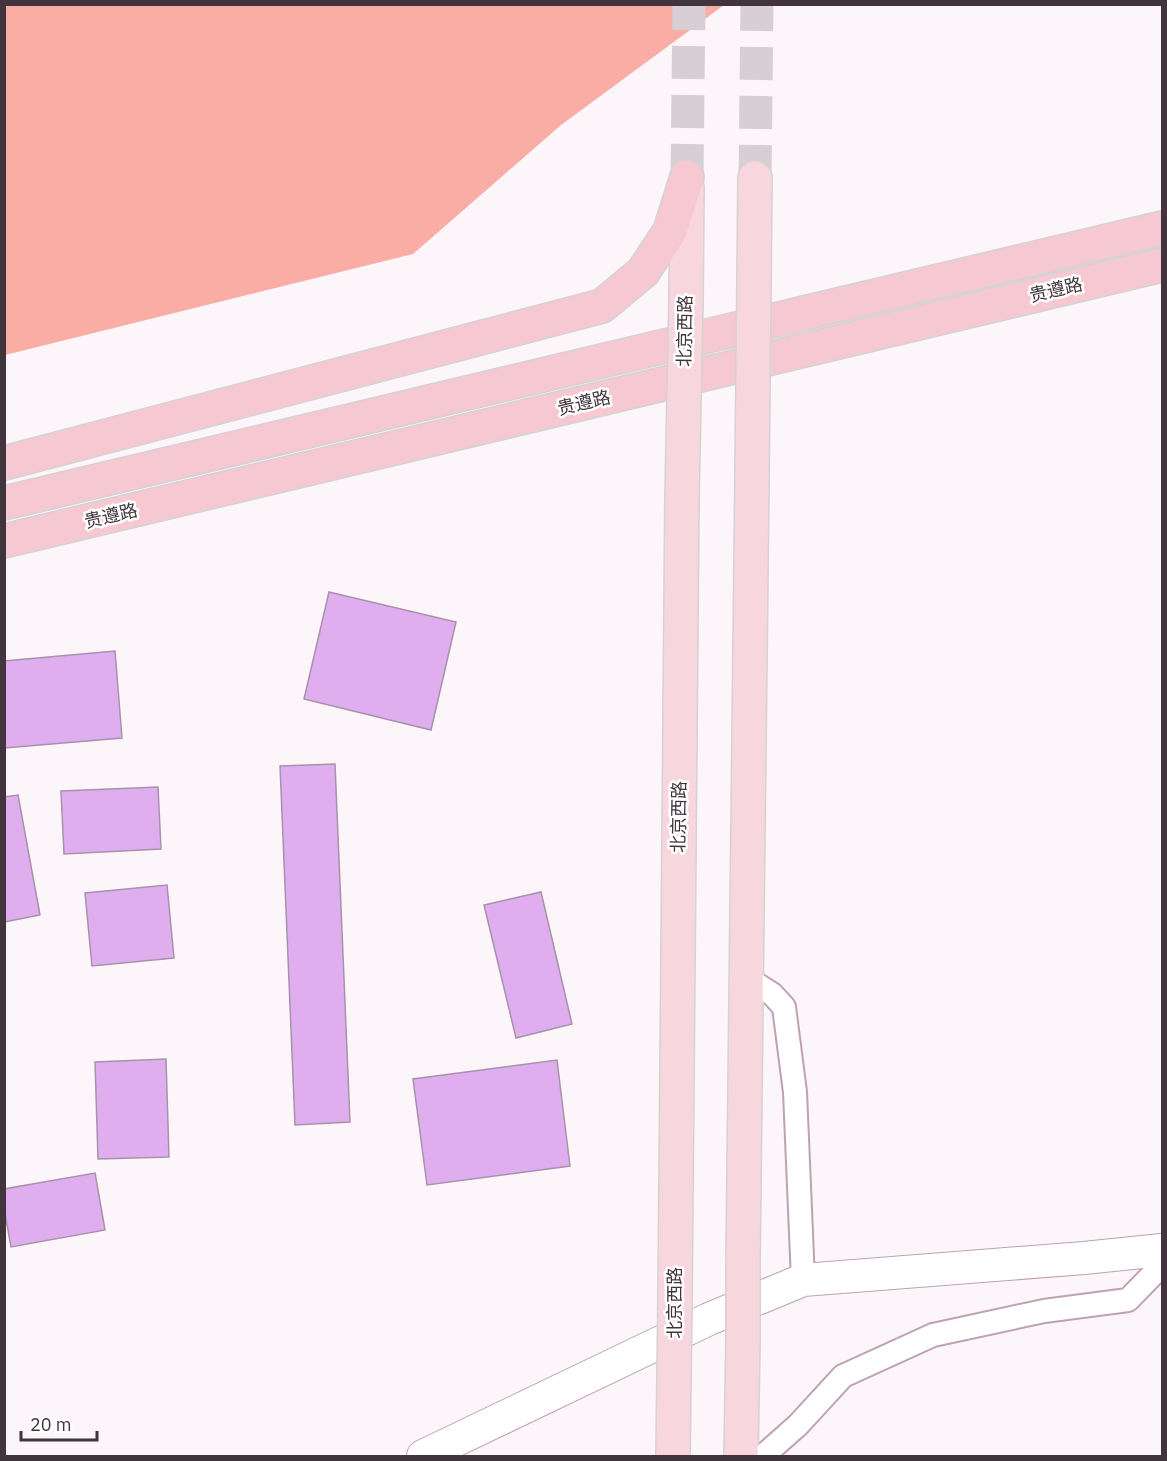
<svg xmlns="http://www.w3.org/2000/svg" width="1167" height="1461" viewBox="0 0 1167 1461" font-family="'IBM Plex Sans','Noto Sans SC',sans-serif">
<style>
.green{fill:#faada4}
.building{fill:#e0aeef;stroke:#a692ab;stroke-width:1.5}
.lines{fill:none;stroke-linecap:round;stroke-linejoin:round}
.primary-tunnel{stroke:#d7cfd4;stroke-width:33;stroke-dasharray:33 16;stroke-linecap:butt}
.minor-casing{stroke:#bfa1b3;stroke-width:26}
.secondary-casing{stroke:#bfa1b3;stroke-width:34}
.primary-casing{stroke:#d5d2d4;stroke-width:36}
.trunk-casing{stroke:#d5d2d4;stroke-width:36}
.minor{stroke:#fff;stroke-width:22}
.secondary{stroke:#fff;stroke-width:32}
.primary{stroke:#f8d6dd;stroke-width:33}
.trunk{stroke:#f6c8d2;stroke-width:33}
.primary-bridge-casing{stroke:#d5d2d4;stroke-width:36;stroke-linecap:butt}
.primary-bridge{stroke:#f8d6dd;stroke-width:33}
.labels{text-anchor:middle;stroke-width:5;stroke-linejoin:round;paint-order:stroke}
.street-label{font-size:18px;fill:#41343c;stroke:#fff}
</style>
<rect width="100%" height="100%" fill="#fcf6fa"/>
<path class="green" d="M4 5 5 4 724 5 561 125 413 254 5 355Z"/>
<path class="building" d="M329 592 456 622 431 730 304 699Z
M115 651 122 738 5 748 4 661Z
M335 764 350 1122 295 1125 280 766Z
M158 787 161 849 64 854 61 791Z
M18 795 40 915 4 922V797Z
M167 885 174 958 92 966 85 893Z
M541 892 572 1024 516 1038 484 905Z
M166 1059 169 1157 98 1159 95 1062Z
M557 1060 570 1166 427 1185 413 1079Z
M95 1173 105 1230 11 1247 4 1208V1189Z"/>
<g class="lines">
<path class="primary-tunnel" d="M687 177 689 4
M755 178 757 4"/>
<g class="minor-casing">
<path id="minor" d="M747 978 772 994 784 1007 795 1092 803 1280
M763 1456 798 1425 843 1376 933 1335 1044 1311 1128 1300 1162 1265"/>
</g>
<g class="secondary-casing">
<path id="secondary" d="M423 1456 709 1319 803 1280 1084 1258 1162 1250"/>
</g>
<g class="primary-casing">
<path id="primary" d="M754 280 755 178
M686 301 687 188
M743 1263 752 477
M675 1301 682 497
M673 1456 674 1377
M741 1456 743 1339"/>
</g>
<g class="trunk-casing">
<path id="trunk" d="M4 463 602 306 643 272 670 231 687 177
M4 503 1162 228
M4 541 1162 265"/>
</g>
<use href="#minor" class="minor"/>
<use href="#secondary" class="secondary"/>
<use href="#primary" class="primary"/>
<use href="#trunk" class="trunk"/>
<g class="primary-bridge-casing">
<path id="primary-bridge" d="M752 477 754 280
M682 497 686 301
M743 1339V1263
M674 1377 675 1301"/>
</g>
<use href="#primary-bridge" class="primary-bridge"/>
</g>
<g class="labels">
<g class="street-label">
<text transform="translate(1056 290) rotate(-13)" y="6">贵遵路</text>
<text transform="translate(685 331) rotate(-89)" y="6">北京西路</text>
<text transform="translate(584 403) rotate(-13)" y="6">贵遵路</text>
<text transform="translate(111 516) rotate(-13)" y="6">贵遵路</text>
<text transform="translate(679 817) rotate(-89)" y="6">北京西路</text>
<text transform="translate(675 1303) rotate(-90)" y="6">北京西路</text>
</g>
</g>
<rect width="1167" height="1461" fill="none" stroke="#41343c" stroke-width="12"/>
<path d="M21 1431v9h76v-9" fill="none" stroke="#41343c" stroke-width="3"/>
<text x="30" y="1431" font-size="18" fill="#41343c" stroke="#ffffff" stroke-width="4.5" paint-order="stroke">20 m</text>
</svg>
